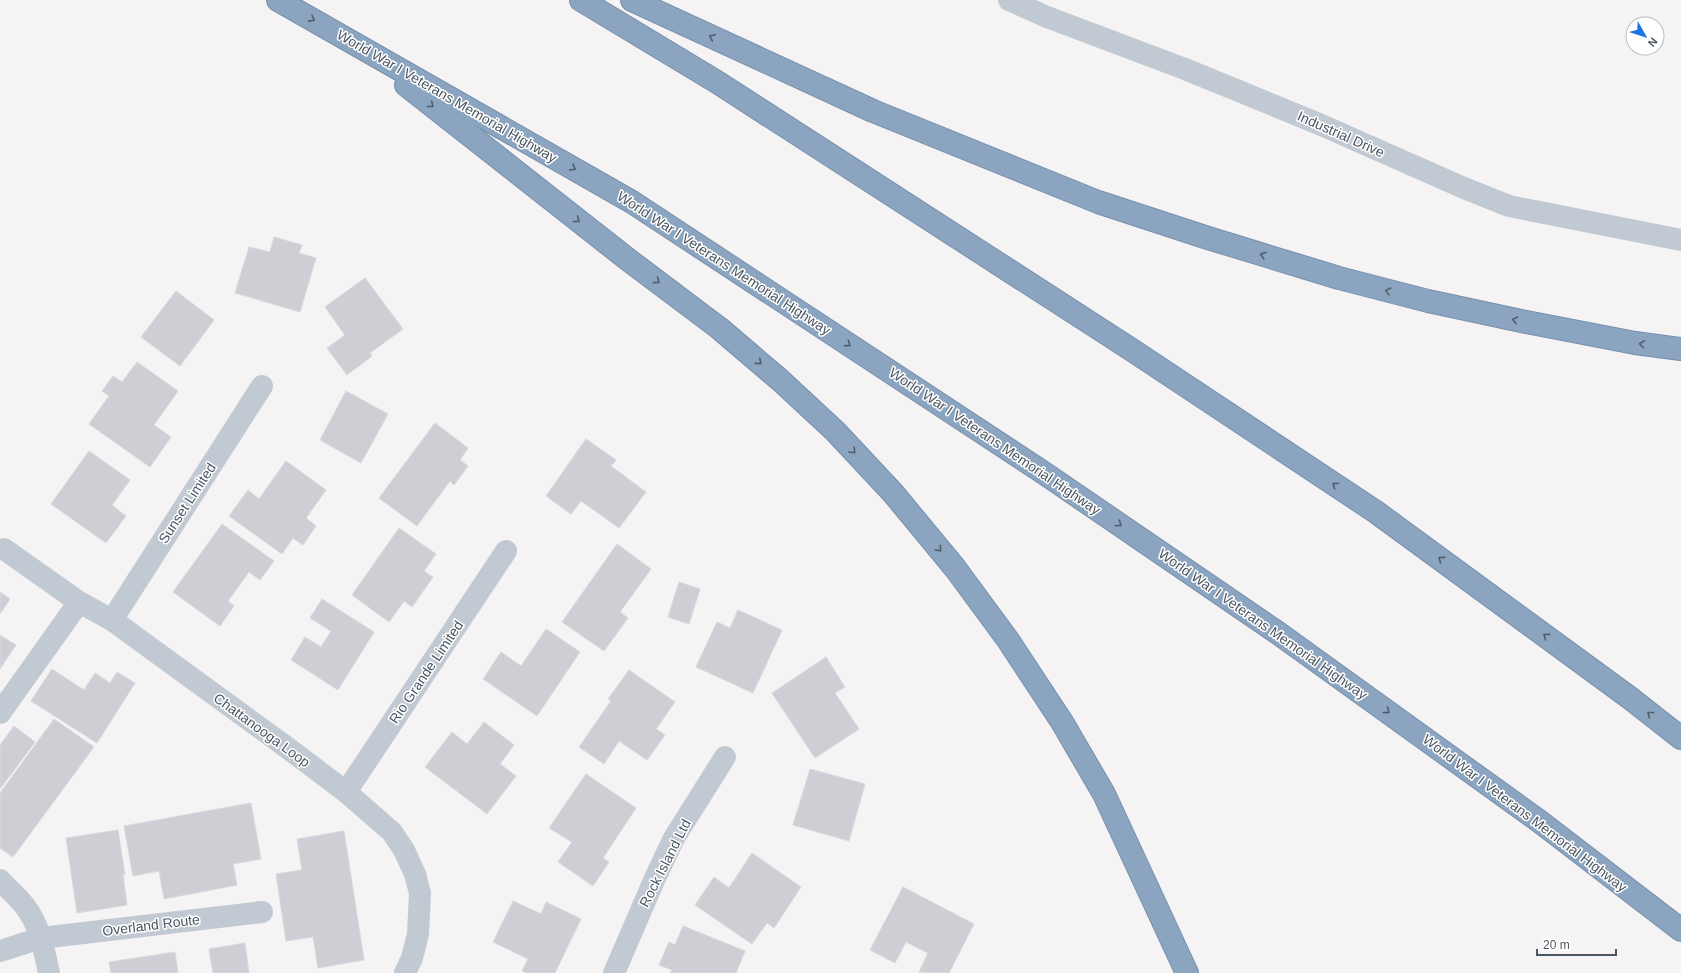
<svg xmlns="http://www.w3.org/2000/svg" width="1681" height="973" viewBox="0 0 1681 973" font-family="Arial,sans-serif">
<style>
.building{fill:#cdcfd5;stroke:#d7d9de}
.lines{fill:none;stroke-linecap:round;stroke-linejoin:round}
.motorway-casing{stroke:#7690ad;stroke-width:24}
.minor{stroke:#c1cad2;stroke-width:22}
.motorway{stroke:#8ba5c1;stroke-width:22}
.oneway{stroke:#505e6b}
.labels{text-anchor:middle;stroke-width:3;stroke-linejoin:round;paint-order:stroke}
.street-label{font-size:14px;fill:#4a5661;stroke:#fff}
</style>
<rect width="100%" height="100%" fill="#f5f3f3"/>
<path class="building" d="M274 237 302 245 299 253 316 258 300 312 235 293 249 247 270 252Z
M365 278 403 329 370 353 372 356 347 375 327 348 345 335 325 307Z
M176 291 214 320 180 366 141 337Z
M137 362 178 391 154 425 171 437 150 467 89 424 109 396 102 391 113 376 122 382Z
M346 391 388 414 361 463 320 440Z
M435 423 468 448 460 460 468 466 454 485 450 481 417 526 379 498Z
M586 439 616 460 611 466 646 492 619 528 581 501 571 514 546 496Z
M89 451 130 480 112 505 126 516 106 543 51 504Z
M286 461 326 490 306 518 316 526 303 545 293 538 282 554 229 516 248 490 259 499Z
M222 524 274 561 260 580 249 572 228 601 234 606 220 626 173 592Z
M399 528 436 554 424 571 433 577 412 607 404 601 389 622 352 595Z
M617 544 651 569 620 612 628 618 604 651 562 622Z
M679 582 700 589 689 624 668 617Z
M0 592 10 599 0 614Z
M322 599 374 632 338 690 291 660 305 637 321 647 331 631 310 618Z
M738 610 782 630 753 693 696 667 717 622 730 628Z
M546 629 580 652 537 716 483 679 501 652 521 666Z
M0 635 16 645 0 669Z
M826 657 845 687 835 693 859 729 815 758 772 693Z
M52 669 84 690 95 673 110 683 117 672 135 683 97 743 31 701Z
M629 670 675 702 656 729 665 735 647 760 619 741 604 764 579 747 611 701 608 699Z
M54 719 94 747 13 857 0 848V793Z
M484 722 514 745 500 764 516 776 487 814 425 767 452 732 467 744Z
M14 726 35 742 0 789V745Z
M810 769 865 784 849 841 793 825Z
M586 774 636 808 603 858 609 862 593 886 558 862 572 842 549 828Z
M251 803 261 859 233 864 237 885 164 899 159 871 133 876 124 826Z
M118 830 125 875H123L127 905 77 913 66 838Z
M344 831 364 960 318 968 313 937 286 941 276 874 302 870 297 839Z
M752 853 801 887 774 928 767 923 752 944 695 905 714 877 729 888Z
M903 887 974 924 949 973 919 972 928 953 906 942 895 963 870 950Z
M513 901 541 914 546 902 581 919 555 973H527L522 971 528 959 493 942Z
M683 926 745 951 736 973H670L672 970 659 965 669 942 675 945Z
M245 943 249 973H213L209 949Z
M175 952 178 973H111L109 962Z"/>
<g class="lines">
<g class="motorway-casing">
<path id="motorway" d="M278 0 632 202 1041 471 1278 633 1539 821 1681 930
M581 0 717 82 1132 350 1376 512 1630 698 1681 738
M632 0 873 111 1098 202 1208 238 1339 278 1428 301 1526 322 1635 343 1681 349
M406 85 626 258 719 328 780 380 835 431 893 493 955 568 1008 640 1062 722 1104 794 1187 973"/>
</g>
<path class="minor" d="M1009 0 1047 17 1185 69 1319 124 1464 188 1509 206 1681 240
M4 549 79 602 112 620 289 749 346 792 392 832 404 850 415 874 420 893 418 934 412 958 405 973
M112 620 262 386
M0 713 79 602
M346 792 506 551
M0 880C8 889 17 896 24 905 40 925 44 950 49 973
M0 951 41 938 262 912
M614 973 655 878 674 838 725 757"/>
<use href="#motorway" class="motorway"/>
</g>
<defs><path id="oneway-chevron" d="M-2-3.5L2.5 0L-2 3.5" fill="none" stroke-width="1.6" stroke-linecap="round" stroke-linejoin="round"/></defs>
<g class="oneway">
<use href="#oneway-chevron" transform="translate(312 19) rotate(29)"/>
<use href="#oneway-chevron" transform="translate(712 37) rotate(-155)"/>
<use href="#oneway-chevron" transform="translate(431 105) rotate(38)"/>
<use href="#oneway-chevron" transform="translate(573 168) rotate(30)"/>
<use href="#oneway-chevron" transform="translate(577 220) rotate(38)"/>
<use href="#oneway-chevron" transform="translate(1263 255) rotate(-163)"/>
<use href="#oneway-chevron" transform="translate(657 281) rotate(36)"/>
<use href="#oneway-chevron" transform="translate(1388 291) rotate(-166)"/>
<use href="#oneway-chevron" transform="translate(1515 320) rotate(-168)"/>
<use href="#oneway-chevron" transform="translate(848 344) rotate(33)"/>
<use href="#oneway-chevron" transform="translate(1642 344) rotate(-172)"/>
<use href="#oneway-chevron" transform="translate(759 362) rotate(40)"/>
<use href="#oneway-chevron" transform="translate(853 451) rotate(47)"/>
<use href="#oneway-chevron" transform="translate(1335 485) rotate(-146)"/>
<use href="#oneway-chevron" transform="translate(1119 524) rotate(34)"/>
<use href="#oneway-chevron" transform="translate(939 549) rotate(50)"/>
<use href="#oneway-chevron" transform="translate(1441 559) rotate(-144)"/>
<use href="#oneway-chevron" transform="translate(1546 636) rotate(-144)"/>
<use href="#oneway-chevron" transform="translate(1387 711) rotate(36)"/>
<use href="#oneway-chevron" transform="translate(1650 714) rotate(-142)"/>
</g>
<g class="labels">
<g class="street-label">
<text transform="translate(447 96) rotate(30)" y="5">World War I Veterans Memorial Highway</text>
<text transform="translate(1341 134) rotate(24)" y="5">Industrial Drive</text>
<text transform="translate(724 263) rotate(33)" y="5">World War I Veterans Memorial Highway</text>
<text transform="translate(995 441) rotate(34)" y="5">World War I Veterans Memorial Highway</text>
<text transform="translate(187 503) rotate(-57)" y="5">Sunset Limited</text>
<text transform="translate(1263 624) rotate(35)" y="5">World War I Veterans Memorial Highway</text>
<text transform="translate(426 672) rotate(-56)" y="5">Rio Grande Limited</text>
<text transform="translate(262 730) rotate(36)" y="5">Chattanooga Loop</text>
<text transform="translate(1525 813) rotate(37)" y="5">World War I Veterans Memorial Highway</text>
<text transform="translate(665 863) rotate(-63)" y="5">Rock Island Ltd</text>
<text transform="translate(151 925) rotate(-7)" y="5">Overland Route</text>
</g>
</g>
<g transform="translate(1645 36) rotate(129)"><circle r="19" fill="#ffffff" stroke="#b7bbc0"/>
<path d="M0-3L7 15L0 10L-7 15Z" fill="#1a73e8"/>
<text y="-6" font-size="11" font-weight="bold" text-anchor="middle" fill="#4a5661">N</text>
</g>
<path d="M1537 949v6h79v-6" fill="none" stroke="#4a5661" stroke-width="2"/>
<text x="1543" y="949" font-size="12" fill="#4a5661" stroke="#ffffff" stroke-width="3" paint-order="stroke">20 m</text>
</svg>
